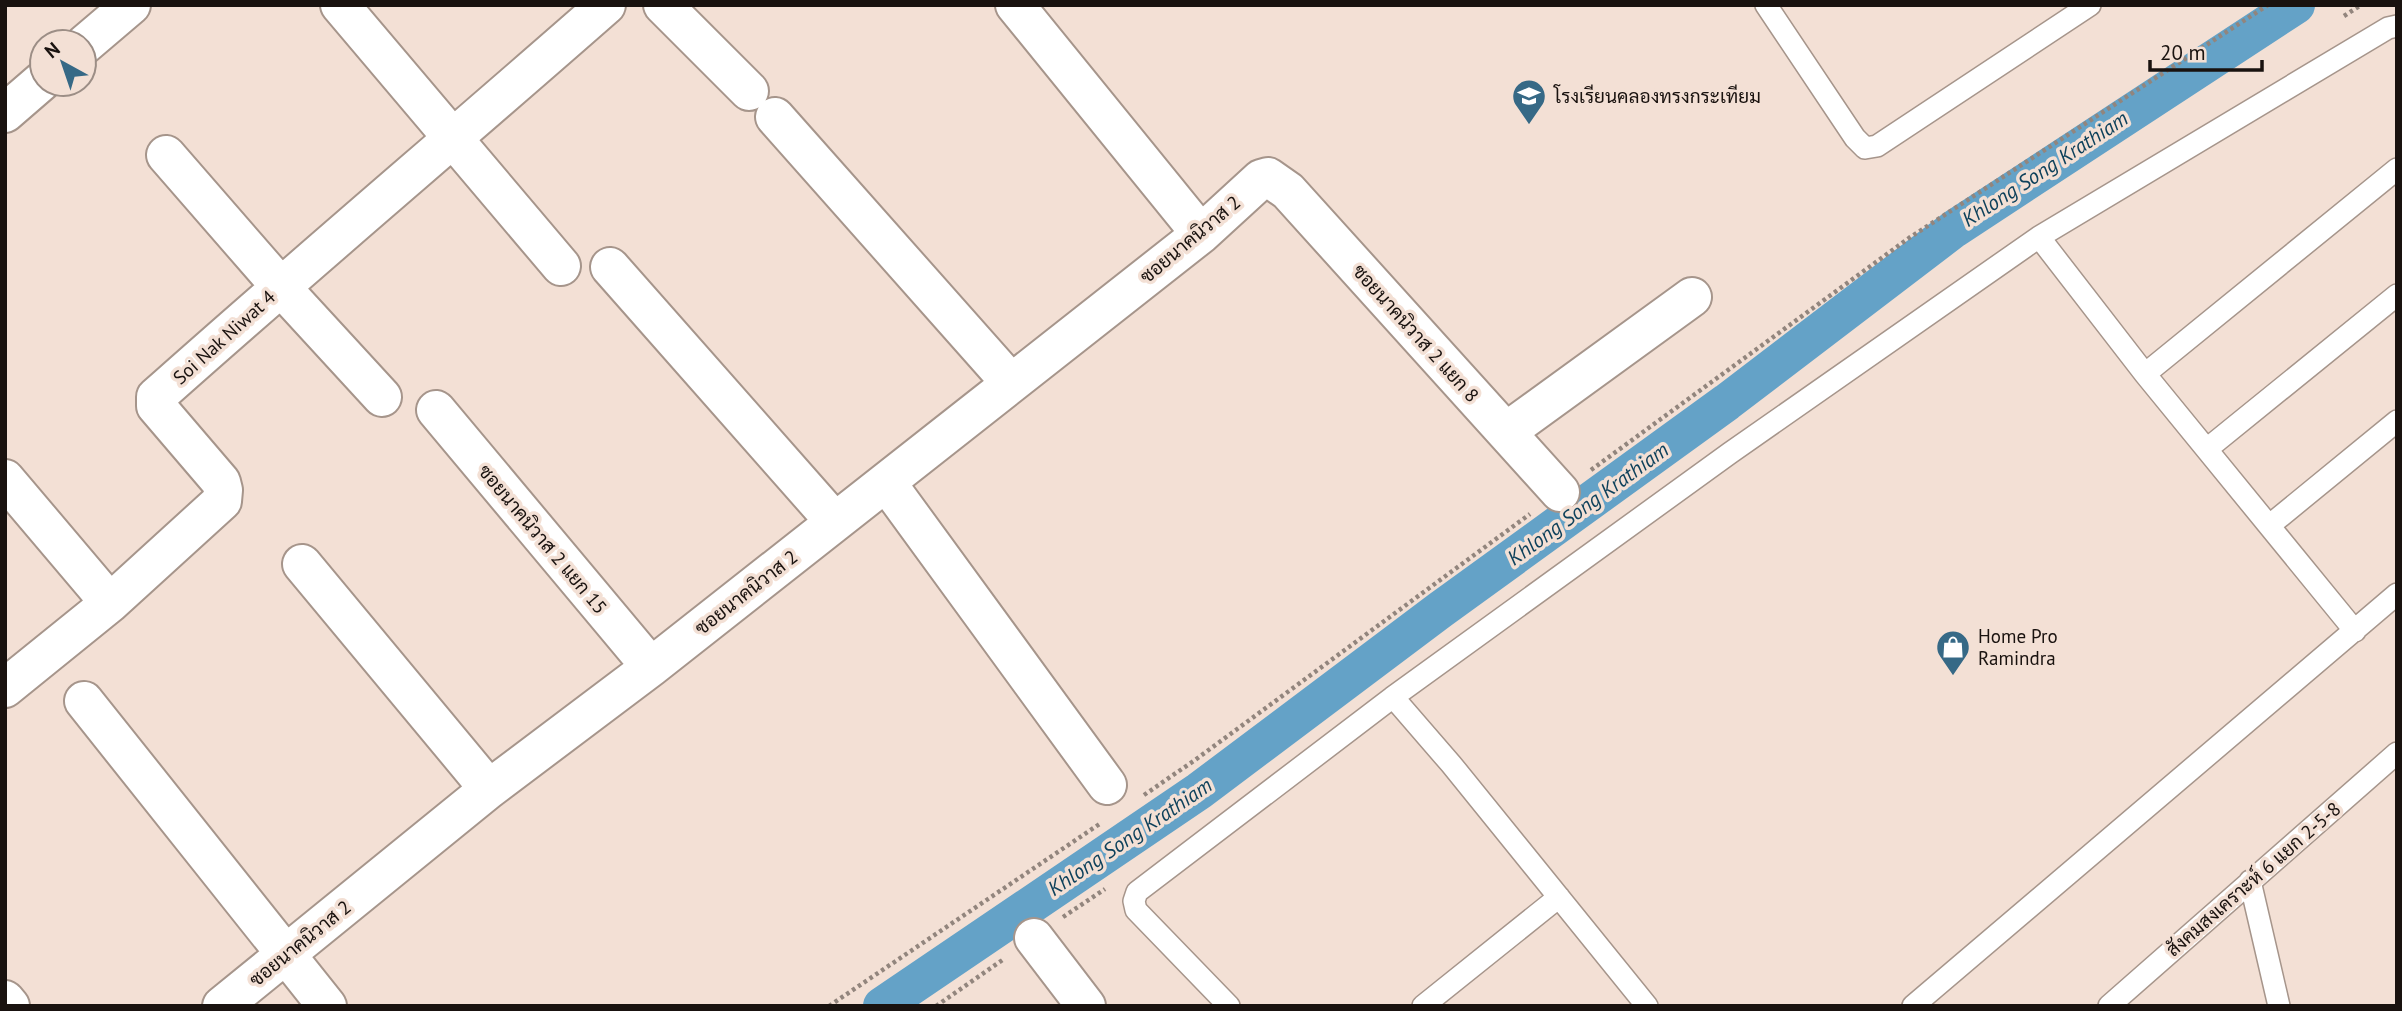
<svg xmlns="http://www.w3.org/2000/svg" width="2402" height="1011" viewBox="0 0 2402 1011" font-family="'PT Sans',Sarabun,sans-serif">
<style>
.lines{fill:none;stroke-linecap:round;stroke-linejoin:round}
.canal{stroke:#64a2c7;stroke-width:38}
.service-casing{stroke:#a6958b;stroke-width:24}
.minor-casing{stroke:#a6958b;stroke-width:42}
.path{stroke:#92857d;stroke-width:4.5;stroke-dasharray:3.5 3.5;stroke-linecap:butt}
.service{stroke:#fff;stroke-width:21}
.minor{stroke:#fff;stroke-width:38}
.labels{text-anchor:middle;stroke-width:7;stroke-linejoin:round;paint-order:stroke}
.poi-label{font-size:19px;fill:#19120f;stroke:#f3e0d5;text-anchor:start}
.street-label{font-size:19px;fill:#19120f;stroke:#f3e0d5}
.water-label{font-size:21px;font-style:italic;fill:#0e415b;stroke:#f3e0d5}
</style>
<rect width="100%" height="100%" fill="#f3e0d5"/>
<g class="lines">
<path class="canal" d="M882 1006 1199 791 1440 610 1727 402 1954 229 2296 5"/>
<g class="service-casing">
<path id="service" d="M1766 5 1855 138 1865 148 1877 146 2090 5
M2039 237 2145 374 2355 631
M2145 374 2397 169
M2207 449 2397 295
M2270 525 2397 421
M2250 881 2279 1006
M1229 1006 1136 910 1134 901 1137 892 1393 697
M1423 1006 1559 897
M1647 1006 1451 764 1393 697 1730 453 2039 237 2388 28 2397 26
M1913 1006 2397 594
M2109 1006 2397 753"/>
</g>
<g class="minor-casing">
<path id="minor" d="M340 5 561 266
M663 5 749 91
M1015 5 1201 234
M84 45 131 5
M5 113 42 81
M775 117 1011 383
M166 155 280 286 382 397
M610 267 835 522
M436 410 651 667
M1506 432 1692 297
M5 479 110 603
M886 482 1107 785
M302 564 489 789
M5 688 110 603 222 501 223 490 221 482 156 406V397C305 264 457 136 606 5
M84 701 327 1006
M1034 938 1086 1006
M5 1000 10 1006
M222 1006 489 789 651 667 1201 234 1261 179 1268 177 1288 191 1560 492"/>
</g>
<path class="path" d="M2344 16 2361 5
M1591 470 1909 238 2268 5
M1144 795 1195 760 1530 514
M1063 917 1105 889
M829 1006 1101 823
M936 1006 1004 959"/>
<use href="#service" class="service"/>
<use href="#minor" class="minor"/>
</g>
<defs>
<g id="school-pin" transform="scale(1.75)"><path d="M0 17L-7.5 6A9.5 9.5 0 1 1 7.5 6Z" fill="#366986" stroke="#f3e0d5"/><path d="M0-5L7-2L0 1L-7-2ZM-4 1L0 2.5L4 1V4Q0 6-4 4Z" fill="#fff"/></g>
<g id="shop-pin" transform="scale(1.75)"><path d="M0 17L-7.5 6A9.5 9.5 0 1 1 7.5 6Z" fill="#366986" stroke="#f3e0d5"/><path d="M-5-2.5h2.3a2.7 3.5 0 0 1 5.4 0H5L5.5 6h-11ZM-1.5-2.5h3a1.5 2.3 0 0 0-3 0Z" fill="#fff"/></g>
</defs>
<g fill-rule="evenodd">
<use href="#school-pin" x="1529" y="96"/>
<use href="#shop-pin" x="1953" y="647"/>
</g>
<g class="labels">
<g class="poi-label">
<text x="1554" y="103">โรงเรียนคลองทรงกระเทียม</text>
<text x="1978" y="643">Home Pro<tspan x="1978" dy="22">Ramindra</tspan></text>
</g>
<g class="street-label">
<text transform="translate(1190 239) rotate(-40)" y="7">ซอยนาคนิวาส 2</text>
<text transform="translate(1416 333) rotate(48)" y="7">ซอยนาคนิวาส 2 แยก 8</text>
<text transform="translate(224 337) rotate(-42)" y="7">Soi Nak Niwat 4</text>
<text transform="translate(543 539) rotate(50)" y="7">ซอยนาคนิวาส 2 แยก 15</text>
<text transform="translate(746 592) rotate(-38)" y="7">ซอยนาคนิวาส 2</text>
<text transform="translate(2253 879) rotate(-41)" y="7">สังคมสงเคราะห์ 6 แยก 2-5-8</text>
<text transform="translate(300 943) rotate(-39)" y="7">ซอยนาคนิวาส 2</text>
</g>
<g class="water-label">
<text transform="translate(2045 169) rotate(-33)" y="7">Khlong Song Krathiam</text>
<text transform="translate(1588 504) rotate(-36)" y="7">Khlong Song Krathiam</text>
<text transform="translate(1130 837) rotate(-34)" y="7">Khlong Song Krathiam</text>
</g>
</g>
<rect width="2402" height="1011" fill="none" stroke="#19120f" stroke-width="14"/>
<g transform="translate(63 63) rotate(320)"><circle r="33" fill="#f3e0d5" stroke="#9c8e86" stroke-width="2"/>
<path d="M0-5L12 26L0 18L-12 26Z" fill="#366986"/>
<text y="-10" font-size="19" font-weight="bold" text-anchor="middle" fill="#19120f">N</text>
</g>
<path d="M2150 60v10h112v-10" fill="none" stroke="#19120f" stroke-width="3.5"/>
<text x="2160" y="60" font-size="21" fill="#19120f" stroke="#f3e0d5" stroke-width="5" paint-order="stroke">20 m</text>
</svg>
